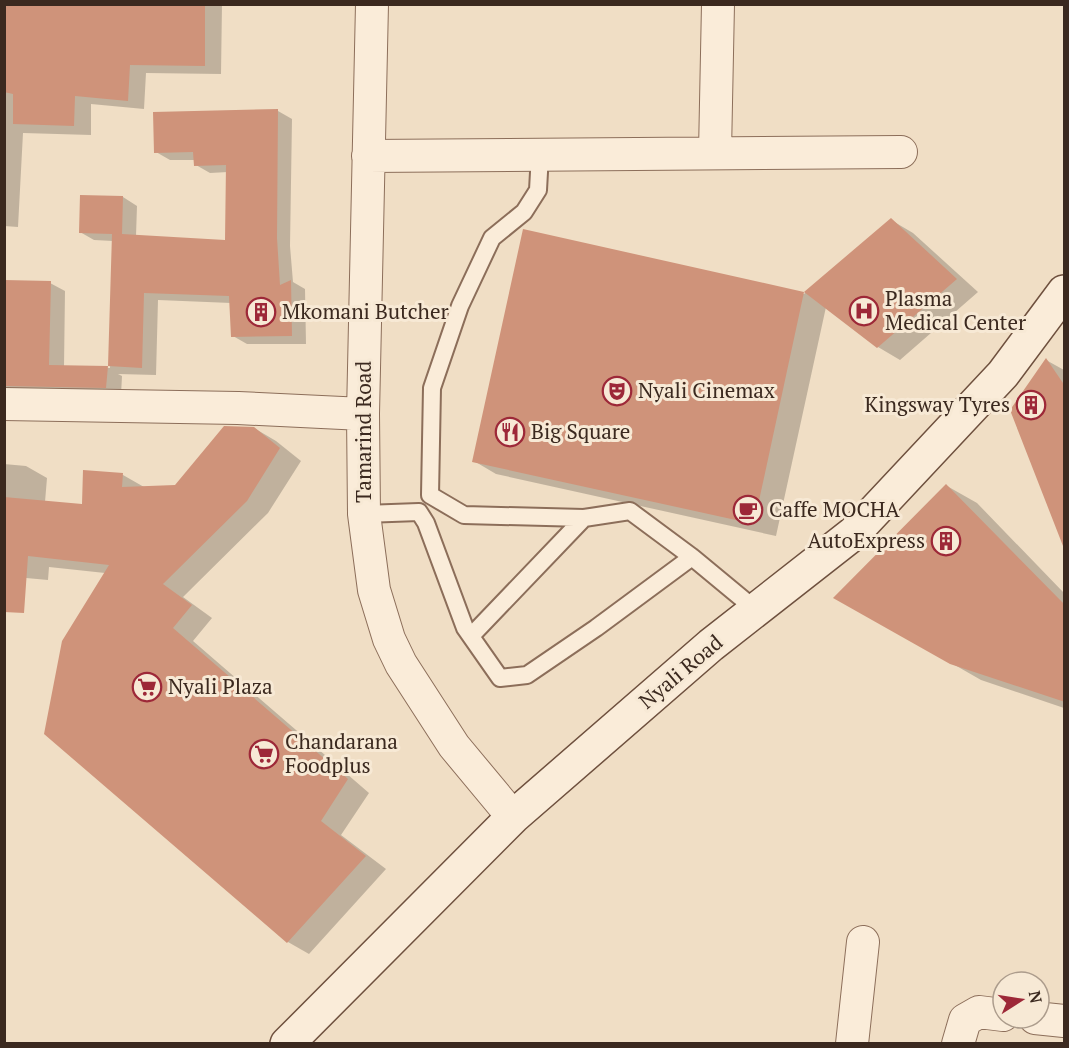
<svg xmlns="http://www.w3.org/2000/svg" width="1069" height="1048" viewBox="0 0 1069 1048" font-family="'PT Serif',serif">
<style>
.shadow{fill:#0003}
.building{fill:#cf937a}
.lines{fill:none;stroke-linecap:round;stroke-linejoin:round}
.lane-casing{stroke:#8c6e5a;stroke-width:20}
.street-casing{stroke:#8c6e5a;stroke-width:34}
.secondary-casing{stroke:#6e503e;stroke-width:36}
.lane{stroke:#faecd9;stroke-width:16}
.street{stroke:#faecd9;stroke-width:32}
.secondary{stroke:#faecd9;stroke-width:33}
.labels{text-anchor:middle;stroke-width:6;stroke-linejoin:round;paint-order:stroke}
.poi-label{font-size:21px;fill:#3b291f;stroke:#f7e9d5;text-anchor:start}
.street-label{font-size:21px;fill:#3b291f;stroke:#f7e9d5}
</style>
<rect width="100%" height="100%" fill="#f0dec5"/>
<path class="shadow" d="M4 4H222L221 74 146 73 144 109 91 104V135L23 133 18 227 4 226Z
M278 111 292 119 290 246 293 282 305 289 306 344H247L233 336 231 303 158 300 156 375 118 374 122 376 121 395 17 394 4 387V282L50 283 65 291 64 367 110 368 113 241 94 240 80 232 123 197 137 206 136 236 226 242 228 172 210 173 196 165 195 160H170L156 152Z
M891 220 913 233 978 292 900 360 878 347 826 307 776 536 496 474 474 461 524 231 804 294Z
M1046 360 1064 370V546L1011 410Z
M254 428 276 441 301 461 268 513 183 597 212 618 193 641 369 793 341 835 386 869 309 954 288 942 45 733 105 573 49 567 48 580 4 576V464L26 466 47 478 45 502 83 506 85 472 123 475 144 487H175Z
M947 486 977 503 1064 593V708L981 680 836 597Z"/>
<path class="building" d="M4 4H205V66L130 65 128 101 75 96 74 126 13 124V94L4 92Z
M278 109 277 238 280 285 291 280 292 336 231 337 229 296 144 293 142 368 108 366 112 234 79 233 80 195 123 196 122 234 225 240 226 165 194 166 193 152 154 153 153 112Z
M891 218 957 279 877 348 804 292Z
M523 229 804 292 754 524 472 462Z
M4 280 51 281 49 365 108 366 106 388 4 386Z
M1046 358 1065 386V546H1063L1010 410Z
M224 426 254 427 280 448 247 501 163 584 192 605 173 628 348 779 321 821 366 856 287 943 44 734 62 641 109 565 28 556 24 613 4 612V497L82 504 83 470 123 473 122 487 175 485Z
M946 484 1065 605V702L950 664 833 598Z"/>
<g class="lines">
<g class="lane-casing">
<path id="lane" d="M540 154 538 190 524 212 492 238 460 306 432 388 430 495 464 515 584 518 630 511 692 557 756 610
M364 514 419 512 426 523 465 628 500 678 527 675 596 628 692 557
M471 636 584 518"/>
</g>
<g class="street-casing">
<path id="street" d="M372 4 363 414 364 514 374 590 389 639 401 664 454 746 513 817
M715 152 718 4
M368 156 901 152
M4 404 238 408 363 414
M1035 1018 1064 1021
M852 1044 863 942
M958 1044 965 1020 979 1012 1003 1015"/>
</g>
<g class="secondary-casing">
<path id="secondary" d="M287 1044 513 817 711 645 854 533 1003 374 1064 292"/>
</g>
<use href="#lane" class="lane"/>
<use href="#street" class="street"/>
<use href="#secondary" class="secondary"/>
</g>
<defs>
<g id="hospital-ring" transform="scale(1.5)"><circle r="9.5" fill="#f7e9d5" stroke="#9d2838" stroke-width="1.5"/><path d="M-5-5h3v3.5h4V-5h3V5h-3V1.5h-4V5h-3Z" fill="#9d2838"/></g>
<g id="building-ring" transform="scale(1.5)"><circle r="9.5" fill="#f7e9d5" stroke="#9d2838" stroke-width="1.5"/><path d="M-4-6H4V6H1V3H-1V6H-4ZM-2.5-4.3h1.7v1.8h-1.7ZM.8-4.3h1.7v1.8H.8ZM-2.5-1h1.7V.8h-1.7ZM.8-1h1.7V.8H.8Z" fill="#9d2838"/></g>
<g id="theatre-ring" transform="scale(1.5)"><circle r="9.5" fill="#f7e9d5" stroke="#9d2838" stroke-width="1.5"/><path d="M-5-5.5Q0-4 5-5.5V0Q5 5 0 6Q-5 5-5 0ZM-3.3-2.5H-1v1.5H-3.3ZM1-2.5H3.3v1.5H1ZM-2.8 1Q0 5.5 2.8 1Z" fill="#9d2838"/></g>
<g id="restaurant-ring" transform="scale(1.5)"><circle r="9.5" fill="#f7e9d5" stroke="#9d2838" stroke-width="1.5"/><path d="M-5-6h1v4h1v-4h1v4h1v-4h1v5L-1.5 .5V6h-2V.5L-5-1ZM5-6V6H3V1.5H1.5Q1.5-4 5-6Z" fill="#9d2838"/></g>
<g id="cafe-ring" transform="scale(1.5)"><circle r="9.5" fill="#f7e9d5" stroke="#9d2838" stroke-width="1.5"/><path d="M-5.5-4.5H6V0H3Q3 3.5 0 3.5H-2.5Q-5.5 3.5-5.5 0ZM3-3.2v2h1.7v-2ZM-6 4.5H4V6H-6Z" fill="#9d2838"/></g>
<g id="supermarket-ring" transform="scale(1.5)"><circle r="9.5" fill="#f7e9d5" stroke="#9d2838" stroke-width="1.5"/><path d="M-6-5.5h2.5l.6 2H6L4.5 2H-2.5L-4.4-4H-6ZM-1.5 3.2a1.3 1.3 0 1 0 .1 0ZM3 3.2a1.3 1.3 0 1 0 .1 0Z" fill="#9d2838"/></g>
</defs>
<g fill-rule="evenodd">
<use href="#hospital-ring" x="864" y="311"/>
<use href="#building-ring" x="261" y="312"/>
<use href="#theatre-ring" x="617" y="391"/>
<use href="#building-ring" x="1031" y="405"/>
<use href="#restaurant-ring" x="510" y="432"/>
<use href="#cafe-ring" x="748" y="510"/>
<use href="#building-ring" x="946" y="541"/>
<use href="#supermarket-ring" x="147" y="687"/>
<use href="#supermarket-ring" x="264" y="754"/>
</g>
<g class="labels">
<g class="poi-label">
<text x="885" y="306">Plasma<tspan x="885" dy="24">Medical Center</tspan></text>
<text x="282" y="319">Mkomani Butcher</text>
<text x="638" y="398">Nyali Cinemax</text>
<text x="1010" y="412" text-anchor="end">Kingsway Tyres</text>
<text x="531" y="439">Big Square</text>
<text x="769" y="517">Caffe MOCHA</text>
<text x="925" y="548" text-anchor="end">AutoExpress</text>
<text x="168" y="694">Nyali Plaza</text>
<text x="285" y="749">Chandarana<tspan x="285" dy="24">Foodplus</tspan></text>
</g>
<g class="street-label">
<text transform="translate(364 432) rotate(-90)" y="7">Tamarind Road</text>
<text transform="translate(681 672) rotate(-40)" y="7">Nyali Road</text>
</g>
</g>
<rect width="1069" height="1048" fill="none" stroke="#3b291f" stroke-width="12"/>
<g transform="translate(1021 1000) rotate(78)"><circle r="28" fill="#f7e9d5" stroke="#ac9c8c" stroke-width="1.5"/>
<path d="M0-4.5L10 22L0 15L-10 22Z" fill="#9d2838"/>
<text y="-9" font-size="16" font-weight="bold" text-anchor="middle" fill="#3b291f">N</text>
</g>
</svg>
